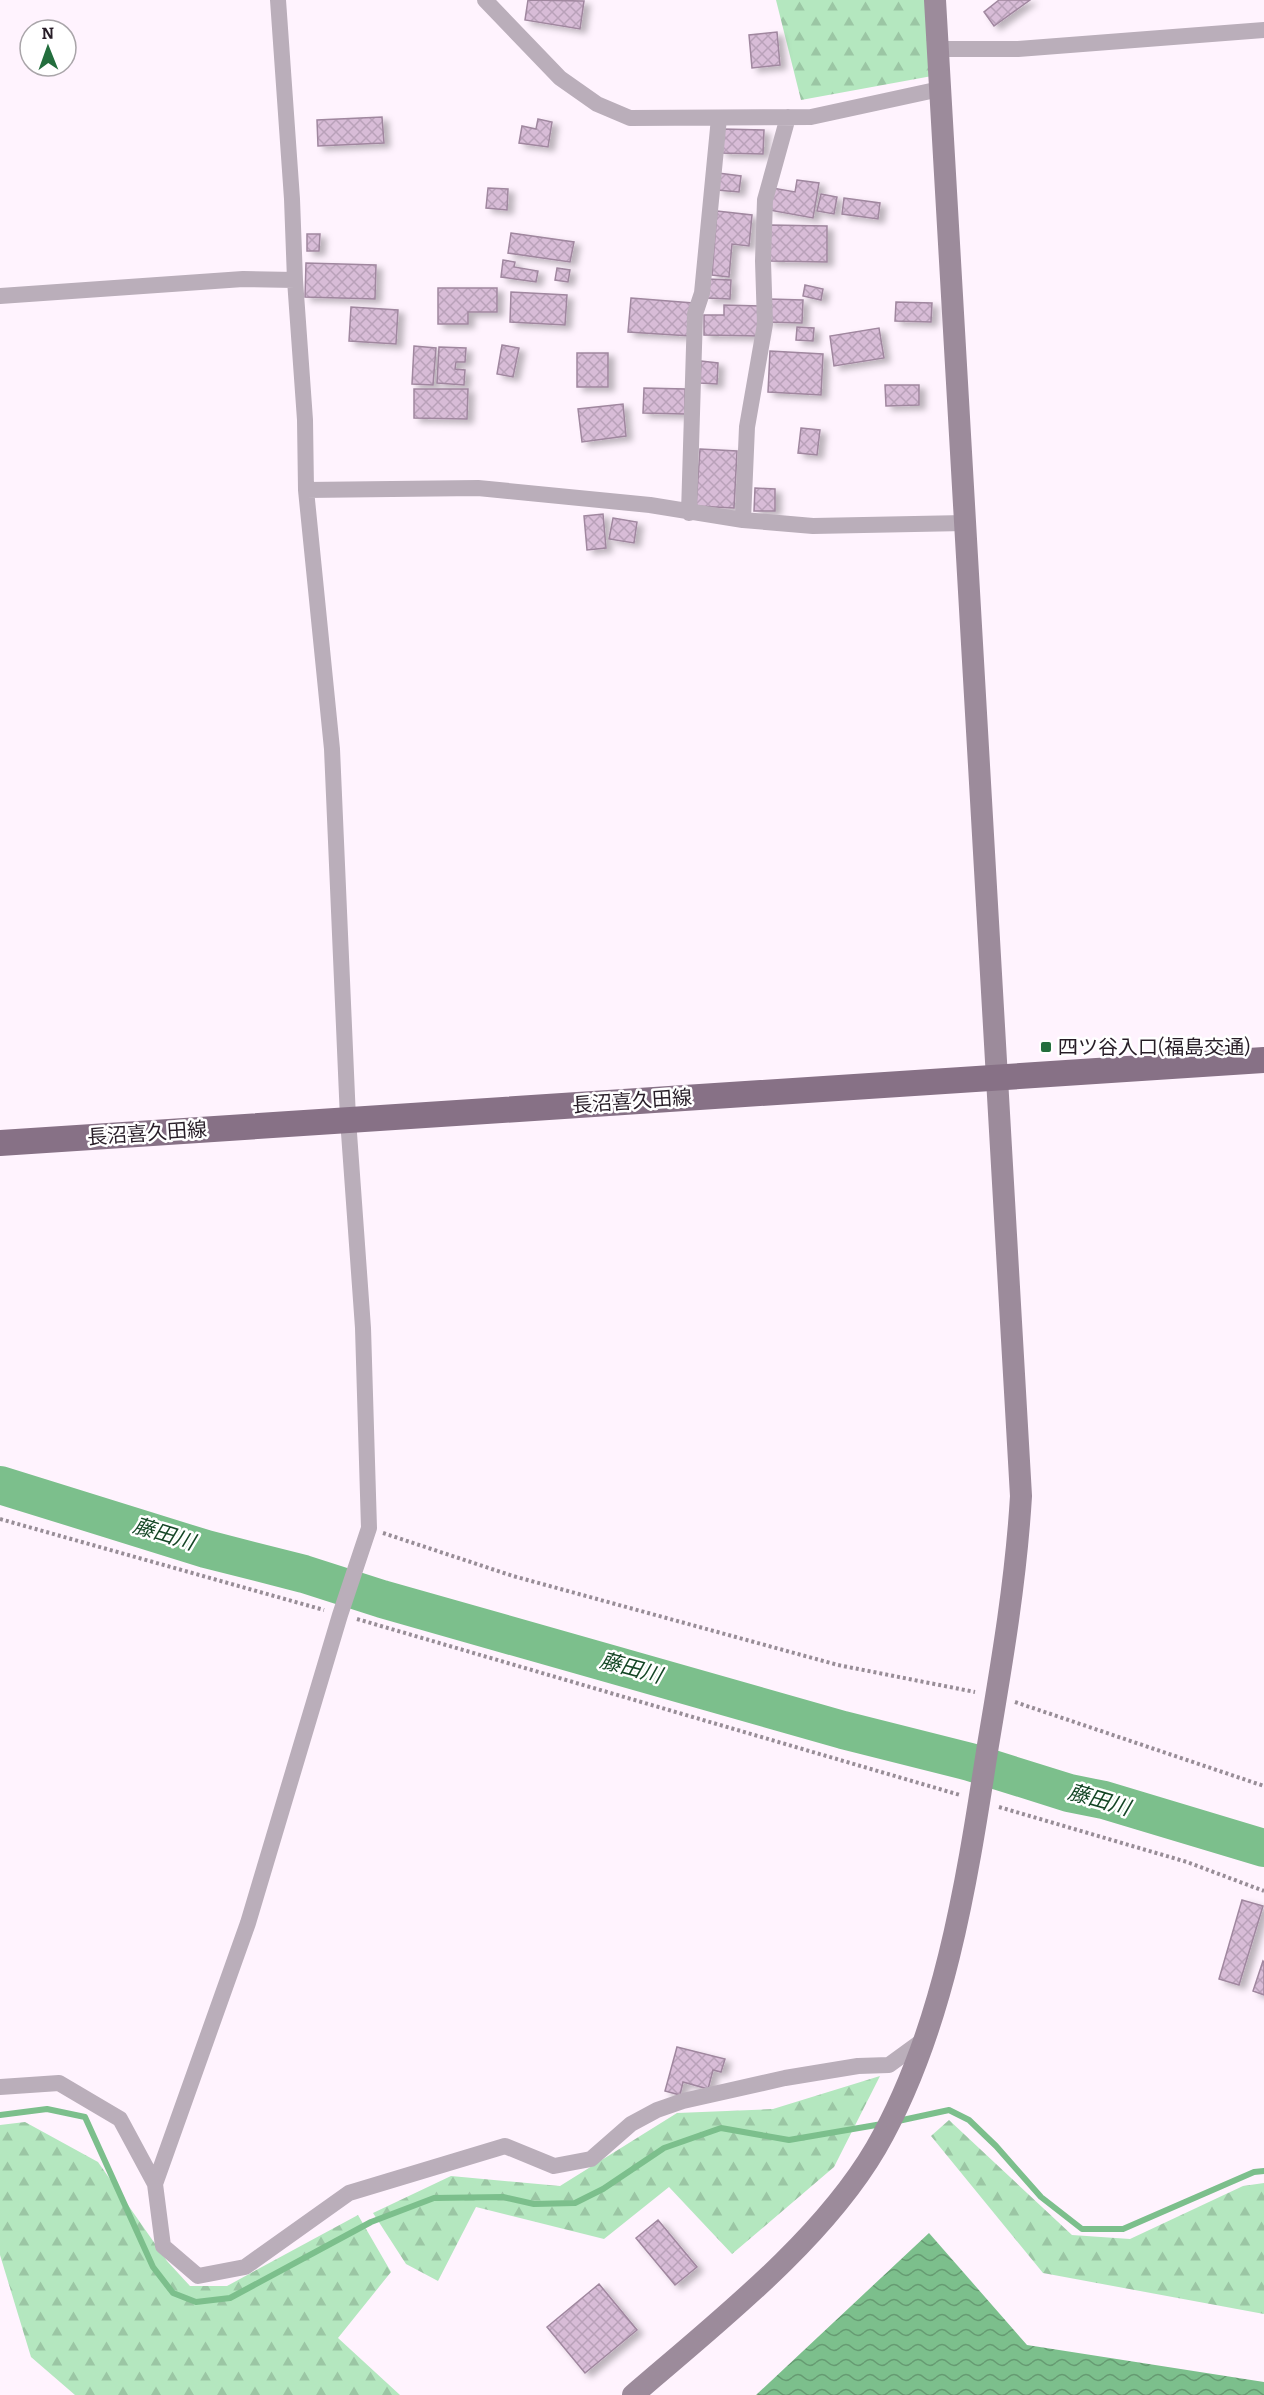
<svg xmlns="http://www.w3.org/2000/svg" width="1264" height="2395" viewBox="0 0 1264 2395" font-family="Bitter,'Noto Sans JP',serif">
<style>
.forest{fill:url(#forest-firs)}
.water{fill:url(#water-waves)}
.lines{fill:none;stroke-linecap:round;stroke-linejoin:round}
.stream{stroke:#7cbf8c;stroke-width:6}
.river{stroke:#7cbf8c;stroke-width:38}
.building{fill:url(#building-cross-hatch);stroke:#a0879f;stroke-width:1.5;filter:url(#shadow)}
.path{stroke:#988d97;stroke-width:4;stroke-dasharray:3 3;stroke-linecap:butt}
.street{stroke:#baaeba;stroke-width:16}
.secondary{stroke:#9c8b9b;stroke-width:22}
.primary{stroke:#877186;stroke-width:26}
.poi-dot{fill:#236e3d;stroke:#fff;stroke-width:2}
.labels{text-anchor:middle;stroke-width:5;stroke-linejoin:round;paint-order:stroke}
.poi-label{font-size:20px;fill:#271d27;stroke:#fff;text-anchor:start}
.street-label{font-size:20px;fill:#271d27;stroke:#fff}
.water-label{font-size:21px;font-style:italic;fill:#144625;stroke:#fff}
</style>
<defs>
<pattern id="forest-firs" width="22" height="20" patternUnits="userSpaceOnUse" patternTransform="scale(1.5)"><rect width="22" height="20" fill="#b4e7bf"/><path d="M5 1l3.5 6h-7zM16 11l3.5 6h-7z" fill="#9bc6a4"/></pattern>
<pattern id="water-waves" width="16" height="10" patternUnits="userSpaceOnUse" patternTransform="scale(1.5)"><rect width="16" height="10" fill="#7cbf8c"/><path d="M0 5q4-4 8 0t8 0" fill="none" stroke="#669b72"/></pattern>
<pattern id="building-cross-hatch" width="8" height="8" patternUnits="userSpaceOnUse" patternTransform="scale(1.5)"><rect width="8" height="8" fill="#d8bcd7"/><path d="M0 0l8 8M0 8l8-8" fill="none" stroke="#b9a1b9"/></pattern>
<filter id="shadow"><feDropShadow dx="6" dy="4" stdDeviation="3" flood-color="#0004"/></filter>
</defs>
<rect width="100%" height="100%" fill="#fff3fe"/>
<path class="forest" d="M776 0H926L932 76 801 100Z
M880 2076 834 2167 732 2254 669 2187 604 2239 476 2207 438 2281 406 2264 373 2213 451 2176 560 2186 677 2113 773 2109Z
M949 2120 1072 2235 1130 2239 1243 2186 1264 2183V2314L1043 2273 931 2136Z
M25 2122 98 2162 167 2261 190 2286H227L358 2215 391 2272 338 2338 400 2395H75L31 2357 0 2255V2125Z"/>
<path class="water" d="M929 2233 1027 2345 1264 2382V2395H756Z"/>
<g class="lines">
<path class="stream" d="M0 2115 47 2109 85 2117 153 2267 173 2293 196 2302 230 2298 371 2222 434 2198 503 2197 534 2204 575 2203 603 2189 664 2148 721 2128 789 2140 882 2124
M898 2121 949 2110 969 2120 996 2146 1041 2197 1082 2229H1123L1254 2172 1264 2171"/>
<path class="river" d="M0 1485 206 1549 304 1574 382 1599 843 1730 970 1762 1069 1793 1104 1800 1264 1848"/>
</g>
<path class="building" d="M528 0 584 1 580 29 525 20Z
M999 0H1030L994 26 984 12Z
M777 32 780 65 752 68 749 35Z
M382 117 384 143 318 146 317 120Z
M538 119 552 122 548 147 519 143 522 126 536 129Z
M722 129 764 130 763 154 721 153Z
M718 173 741 176 739 192 717 190Z
M797 180 819 183 813 218 769 210 773 188 795 192Z
M488 188 508 189 507 210 486 208Z
M821 194 837 197 834 214 817 211Z
M844 198 880 203 878 219 842 214Z
M717 211 752 215 749 246 732 244 729 277 712 275Z
M770 225 827 226V262L770 261Z
M511 233 574 242 570 262 508 253Z
M307 234H320L319 251H307Z
M503 260 515 262 514 267 538 271 536 282 501 277Z
M306 263 376 265 375 299 305 297Z
M557 268 570 270 568 282 555 280Z
M707 279 731 280 730 299 707 298Z
M805 285 823 289 821 300 803 296Z
M438 288H497V312H468V324H438Z
M511 292 567 295 565 325 510 322Z
M631 298 693 303 690 336 628 332Z
M769 299 803 300 802 323 768 322Z
M896 302 932 303 931 322 895 321Z
M724 305 760 306V336L704 335V315H724Z
M351 307 398 310 396 344 349 341Z
M797 327 814 328 813 341 796 340Z
M879 328 884 358 834 366 830 336Z
M502 345 519 348 513 377 497 374Z
M414 346 436 348 433 385 412 384Z
M439 347 466 348 465 362H456L455 369 465 370 464 385 437 383Z
M770 351 823 354 821 395 768 392Z
M577 353H608V387H577Z
M701 361 718 363 717 384 700 383Z
M885 385H919V405L886 406Z
M644 388 685 389V414L643 413Z
M414 389H468L467 419 414 418Z
M623 404 626 436 582 442 578 409Z
M801 428 820 430 817 455 798 453Z
M700 449 737 451 734 508 696 506Z
M755 488 775 489V511H754Z
M603 514 606 548 587 550 584 516Z
M613 518 637 522 634 543 609 539Z
M1242 1900 1263 1906 1239 1985 1219 1979Z
M1263 1961 1264 1962V1995L1253 1991Z
M677 2047 725 2059 721 2072 713 2070 708 2089 683 2082 680 2095 665 2091Z
M658 2220 697 2267 675 2285 636 2238Z
M599 2284 637 2330 585 2373 547 2327Z"/>
<g class="lines">
<path class="path" d="M0 1519 324 1610
M383 1533 513 1576 838 1665 975 1692
M357 1619 960 1795
M1015 1702 1264 1786
M999 1807 1187 1862 1264 1891"/>
<path class="street" d="M485 0 560 78 597 104 630 118 811 117 940 89
M939 49H1018L1264 30
M0 296 243 279 295 280
M306 490 478 488 650 505 743 520 813 526 965 523
M689 513 695 314 702 293 719 118
M743 520 747 427 765 324 763 261 765 200 788 117
M0 2087 59 2083 120 2119 155 2184 163 2246 198 2276 245 2267 349 2193 505 2146 554 2166 591 2159 631 2124 657 2110 683 2101 785 2078 858 2066 889 2065 922 2041
M155 2184 248 1923 340 1615 369 1528 363 1328 348 1119 332 749 306 490 305 420 295 280 292 199 278 0"/>
<path class="secondary" d="M633 2395C715 2324 821 2242 876 2148 945 2028 967 1880 988 1745 1002 1662 1016 1580 1021 1496L935 0"/>
<path class="primary" d="M0 1143 1264 1060"/>
</g>
<rect class="poi-dot" x="1040" y="1041" width="12" height="12" rx="3"/>
<g class="labels">
<g class="poi-label">
<text x="1058" y="1054">四ツ谷入口(福島交通)</text>
</g>
<g class="street-label">
<text transform="translate(632 1101) rotate(-4)" y="7">長沼喜久田線</text>
<text transform="translate(147 1133) rotate(-4)" y="7">長沼喜久田線</text>
</g>
<g class="water-label">
<text transform="translate(164 1534) rotate(17)" y="7">藤田川</text>
<text transform="translate(631 1668) rotate(15)" y="7">藤田川</text>
<text transform="translate(1099 1800) rotate(16)" y="7">藤田川</text>
</g>
</g>
<g transform="translate(48 48) rotate(359)"><circle r="28" fill="#ffffff" stroke="#a9a5a9" stroke-width="1.5"/>
<path d="M0-4.5L10 22L0 15L-10 22Z" fill="#236e3d"/>
<text y="-9" font-size="16" font-weight="bold" text-anchor="middle" fill="#271d27">N</text>
</g>
</svg>
